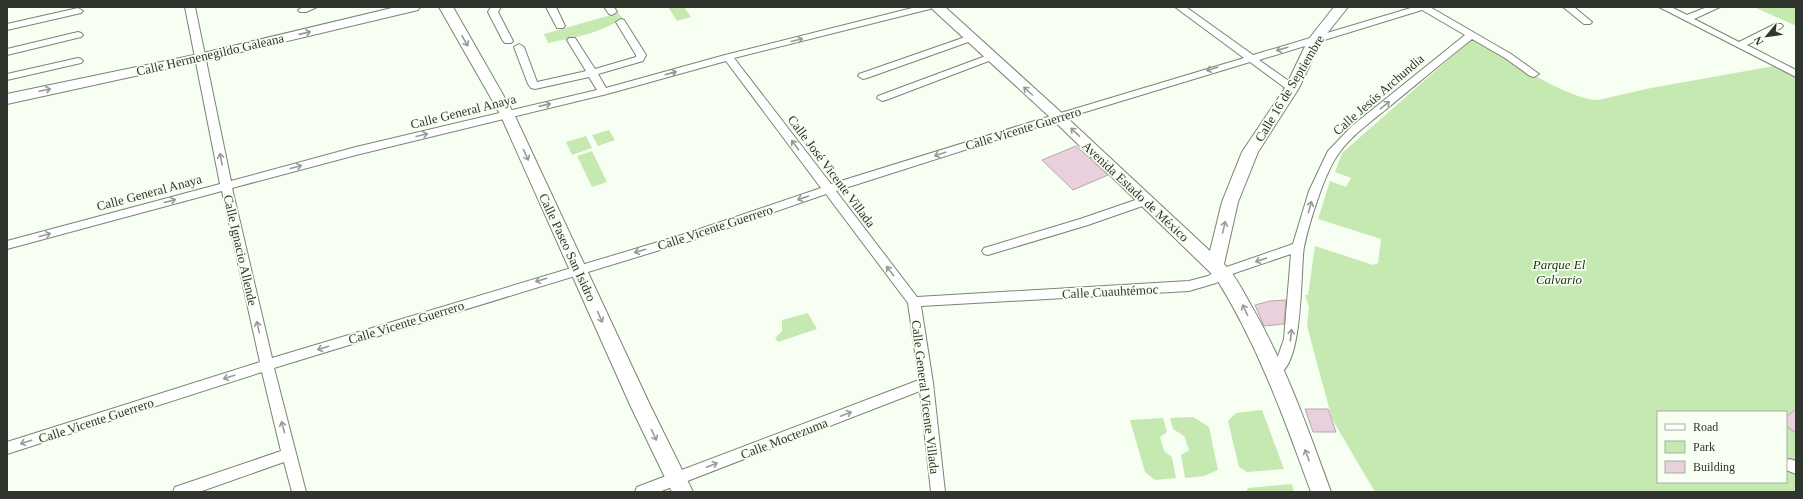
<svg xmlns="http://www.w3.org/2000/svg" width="1803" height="499" viewBox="0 0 1803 499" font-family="'Times New Roman',serif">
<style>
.green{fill:#c6e9b2;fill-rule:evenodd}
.building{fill:#e8d0dd;stroke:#bca5b1}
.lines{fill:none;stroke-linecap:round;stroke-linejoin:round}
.street-casing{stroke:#798572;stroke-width:2}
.secondary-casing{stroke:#798572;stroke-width:2}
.street{fill:#fff;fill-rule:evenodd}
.secondary{fill:#fff;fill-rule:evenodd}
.oneway{stroke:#989a96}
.labels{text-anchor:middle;stroke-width:3.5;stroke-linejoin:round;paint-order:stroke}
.street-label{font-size:13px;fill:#30352d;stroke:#f6fff2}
.park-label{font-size:13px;font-style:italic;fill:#1e3111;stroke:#f6fff2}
</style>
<rect width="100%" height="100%" fill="#f6fff2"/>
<path class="green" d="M668 7H684L691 17 677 21Z
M1754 7H1796V26Z
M618 13 623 18C601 33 574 38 548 43L544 34Z
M1473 38C1502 55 1566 100 1598 100L1651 88 1774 66 1796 77V492H1375L1332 419 1307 326 1309 307 1305 295H1308L1315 246 1373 265 1378 263 1381 239 1318 219 1330 181 1346 187 1351 178 1335 172 1342 153ZM1658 412H1786V482H1658Z
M609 130 615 140 598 146 592 135Z
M586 136 592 148 572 155 566 142Z
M592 151 607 182 592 187 577 156Z
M808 313 817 329 778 342 775 338 782 331V320Z
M1262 410 1284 469 1247 472 1239 467 1228 421 1236 413Z
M1193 417 1209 427 1218 470 1204 476 1185 478 1181 455 1189 450 1184 436 1173 429 1170 418Z
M1163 418 1167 432 1160 437 1164 451 1172 457 1176 478 1155 480 1145 472 1130 420Z
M1292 484 1294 492H1246L1248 488Z"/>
<path class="building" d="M1076 146 1108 175 1073 190 1042 160Z
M1286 300 1284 324 1264 326 1255 305 1270 301Z
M1305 409H1328L1336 432H1313Z
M1796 409V433L1786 426V417Z"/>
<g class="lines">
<g class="street-casing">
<path id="street" d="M185 7H195L231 181 356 147 597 90 589 77 535 89 531 88 528 84 514 47 519 44 524 47 537 82 582 72 586 71 567 40 569 38H575L595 69 636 57V55L616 22 621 19 624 20 646 55 643 61 598 74 606 88 725 55 916 7H932L930 9 734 58 831 184 1054 115 1244 58 1175 7H1186L1253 55 1414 7H1430L1511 54 1539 74 1534 77 1530 76 1505 58 1472 39C1444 61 1417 84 1390 106 1372 121 1350 136 1337 156 1324 175 1309 223 1304 247 1300 265 1305 385 1270 374L1268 370 1278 356 1284 339 1291 254 1226 276 1216 283 1189 291 921 306 933 383 945 492H931L920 391 659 492H635L637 487 919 380 908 303 826 194 696 239 274 368 306 492H292L284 462 199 492H173L175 487 281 451 262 372 7 454V442L260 362 222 191 7 249V241L220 184ZM1422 10 1465 35 1352 126 1328 151 1309 191 1293 244 1218 270 1208 276 1189 281 917 297 836 191 1062 119 1250 62 1288 90H1296L1297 88 1296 86 1259 60ZM726 61 821 188 688 233 272 358 232 188 356 155 607 94Z
M303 7H317L306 12H300L298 10Z
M491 7H501L498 12 513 41 511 43H505L503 41 488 12Z
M546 7H556L565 26 563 28H557Z
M604 7H614L617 12 612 15 609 14Z
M1563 7H1574L1592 22 1590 24H1584Z
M1659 7H1671L1687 15 1707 7H1720L1694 19 1739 42 1775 24H1781L1783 26 1781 28 1747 45 1796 70V77Z
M78 8 83 11 81 13 7 30V24Z
M78 32 81 33 83 35 81 37 7 55V49Z
M971 35 974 36 976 38 974 40 867 78 863 79 858 76 859 74Z
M991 54 996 57 994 59 886 100 882 101 877 98 878 96Z
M78 58 81 59 83 61 81 63 7 80V74Z
M1147 196 1151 197 1153 200 1151 203 1088 225 988 255 984 254 982 251 984 248 1080 219Z
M1790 459 1796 461V474L1786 470V460Z"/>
</g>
<g class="secondary-casing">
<path id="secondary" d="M396 7H420L418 10 199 62 7 104V94L199 54Z
M439 7H453L514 114 650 405 693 492H672L631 407 500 114Z
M930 7H945L1063 114 1210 251 1222 202 1242 152 1285 88 1308 40 1334 7H1348L1321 41 1299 88 1258 152 1238 202 1224 264C1236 276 1244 293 1252 307 1286 366 1308 429 1331 492H1311C1284 418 1258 345 1216 278L1053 120Z"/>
</g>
<use href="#street" class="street"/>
<use href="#secondary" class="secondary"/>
</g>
<defs><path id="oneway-shaft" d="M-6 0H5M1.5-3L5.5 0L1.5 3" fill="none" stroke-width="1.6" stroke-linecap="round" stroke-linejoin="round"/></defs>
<g class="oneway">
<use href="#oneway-shaft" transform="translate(305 33) rotate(-13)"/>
<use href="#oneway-shaft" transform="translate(797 40) rotate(-14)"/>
<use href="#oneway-shaft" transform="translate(465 41) rotate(60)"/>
<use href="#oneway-shaft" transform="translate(1282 49) rotate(164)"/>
<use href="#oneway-shaft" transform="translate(1212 69) rotate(163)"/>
<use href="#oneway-shaft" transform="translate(671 73) rotate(-16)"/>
<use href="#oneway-shaft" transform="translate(45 90) rotate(-12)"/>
<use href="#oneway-shaft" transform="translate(1028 91) rotate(-138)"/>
<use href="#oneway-shaft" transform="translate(545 105) rotate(-13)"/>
<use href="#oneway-shaft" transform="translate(1385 105) rotate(-40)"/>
<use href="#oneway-shaft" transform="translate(1075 132) rotate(-137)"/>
<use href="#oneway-shaft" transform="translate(422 135) rotate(-14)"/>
<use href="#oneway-shaft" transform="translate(795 145) rotate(-127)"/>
<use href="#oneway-shaft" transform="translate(940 154) rotate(162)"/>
<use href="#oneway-shaft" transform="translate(526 155) rotate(65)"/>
<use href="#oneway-shaft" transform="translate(221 159) rotate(-102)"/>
<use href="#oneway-shaft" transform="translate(296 167) rotate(-15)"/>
<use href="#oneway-shaft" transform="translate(803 198) rotate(161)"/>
<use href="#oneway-shaft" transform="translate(170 201) rotate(-15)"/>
<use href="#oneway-shaft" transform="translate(1310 207) rotate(-74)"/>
<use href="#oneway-shaft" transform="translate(1224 227) rotate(-77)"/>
<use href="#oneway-shaft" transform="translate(45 235) rotate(-15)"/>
<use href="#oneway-shaft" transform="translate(640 251) rotate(164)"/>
<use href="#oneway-shaft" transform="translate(1261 260) rotate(161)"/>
<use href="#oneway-shaft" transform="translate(890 271) rotate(-127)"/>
<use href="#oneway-shaft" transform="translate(541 280) rotate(163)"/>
<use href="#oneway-shaft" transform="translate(1245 310) rotate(-116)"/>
<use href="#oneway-shaft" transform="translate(600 317) rotate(66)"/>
<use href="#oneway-shaft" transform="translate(258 327) rotate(-103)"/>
<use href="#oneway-shaft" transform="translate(1291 335) rotate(-83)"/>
<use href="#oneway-shaft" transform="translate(323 348) rotate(163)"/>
<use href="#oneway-shaft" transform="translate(229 377) rotate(162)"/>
<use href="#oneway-shaft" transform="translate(846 414) rotate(-21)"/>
<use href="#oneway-shaft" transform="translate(283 427) rotate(-105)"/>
<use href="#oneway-shaft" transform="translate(654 435) rotate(65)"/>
<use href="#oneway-shaft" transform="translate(26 442) rotate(162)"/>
<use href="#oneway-shaft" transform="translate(1307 455) rotate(-110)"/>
<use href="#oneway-shaft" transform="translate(712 465) rotate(-21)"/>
</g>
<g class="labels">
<g class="street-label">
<text transform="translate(210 54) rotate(-13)" y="5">Calle Hermenegildo Galeana</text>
<text transform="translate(1289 88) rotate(-59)" y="5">Calle 16 de Septiembre</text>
<text transform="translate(1378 94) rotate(-41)" y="5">Calle Jesús Archundia</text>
<text transform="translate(463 111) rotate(-14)" y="5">Calle General Anaya</text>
<text transform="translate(1023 128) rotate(-17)" y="5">Calle Vicente Guerrero</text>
<text transform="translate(832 171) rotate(53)" y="5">Calle José Vicente Villada</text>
<text transform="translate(1136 191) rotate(43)" y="5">Avenida Estado de México</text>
<text transform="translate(149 192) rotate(-15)" y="5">Calle General Anaya</text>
<text transform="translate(715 227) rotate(-18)" y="5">Calle Vicente Guerrero</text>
<text transform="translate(568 247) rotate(65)" y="5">Calle Paseo San Isidro</text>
<text transform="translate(241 250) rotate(77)" y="5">Calle Ignacio Allende</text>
<text transform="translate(1110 291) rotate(-3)" y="5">Calle Cuauhtémoc</text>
<text transform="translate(406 322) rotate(-17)" y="5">Calle Vicente Guerrero</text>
<text transform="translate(926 397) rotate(83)" y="5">Calle General Vicente Villada</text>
<text transform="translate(96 420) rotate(-18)" y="5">Calle Vicente Guerrero</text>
<text transform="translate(784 438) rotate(-21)" y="5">Calle Moctezuma</text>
</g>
<g class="park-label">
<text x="1559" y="269">Parque El<tspan x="1559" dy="15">Calvario</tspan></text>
</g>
</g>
<rect width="1803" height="499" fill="none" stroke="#30352d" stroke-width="16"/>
<rect x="1657" y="411" width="130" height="72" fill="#f6fff2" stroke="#a7aea3"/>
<rect x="1665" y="424" width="20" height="6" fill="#ffffff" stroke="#a7aea3"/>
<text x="1693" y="431" font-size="12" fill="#30352d">Road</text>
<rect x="1665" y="441" width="20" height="12" fill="#c6e9b2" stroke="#a7aea3"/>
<text x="1693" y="451" font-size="12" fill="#30352d">Park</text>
<rect x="1665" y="461" width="20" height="12" fill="#e8d0dd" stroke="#a7aea3"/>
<text x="1693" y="471" font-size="12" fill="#30352d">Building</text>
<g transform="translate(1767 36) rotate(241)" stroke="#f6fff2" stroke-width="3" paint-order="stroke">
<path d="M0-3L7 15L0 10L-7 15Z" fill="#30352d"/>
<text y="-6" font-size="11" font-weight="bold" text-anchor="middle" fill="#30352d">N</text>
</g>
</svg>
